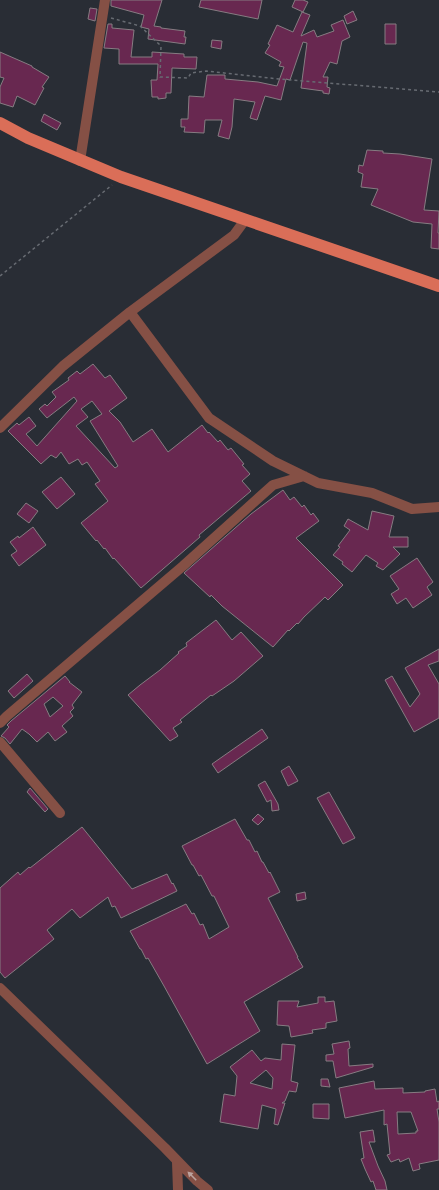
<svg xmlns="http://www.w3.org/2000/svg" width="439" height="1190" viewBox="0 0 439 1190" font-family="Manrope,sans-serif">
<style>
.building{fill:#682850;stroke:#867c82;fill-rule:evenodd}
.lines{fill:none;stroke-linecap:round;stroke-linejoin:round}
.path{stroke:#676b72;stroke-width:1.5;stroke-dasharray:3 3;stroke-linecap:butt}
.minor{stroke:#855045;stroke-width:10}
.major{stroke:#da6e58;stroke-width:12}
.oneway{fill:#baa29e}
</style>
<rect width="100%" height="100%" fill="#292d35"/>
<path class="building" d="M111 0H162L154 26 161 27V28L185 31 184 37H186L185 44 148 39 149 29 141 27 144 15 111 6Z
M201 0H262L258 19 199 7Z
M295 0H303L308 2 303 12 292 7Z
M90 8 97 9 95 21 88 19Z
M353 11 357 20 347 24 344 16Z
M302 12 310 15 301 36 314 30 317 37 334 31 331 25 343 20 350 37 342 41 337 64 330 62 323 77H328L327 87 330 88 329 94 323 93V91L301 88 307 43 303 42 290 80 286 79 281 100 265 96 257 120 250 118 255 102 234 99 232 127 229 139 218 136 222 120H205L204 133 184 132 185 127H181V119H188L189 96 204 97 207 75H225V79L258 82 277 86 284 67 279 66 281 62 265 53 270 45 268 44 277 25 293 32Z
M108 24H112V28L134 30 131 57H152V52L184 54V57H197L196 69 172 68 171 93H166V98L158 99V97H152L151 80H157L158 64H119V49L104 48Z
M385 24H396V44H385Z
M212 40 222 41 221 49 211 47Z
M0 52 32 66V67L49 77 42 87 44 88 35 105 17 96 13 107 0 103V87L4 78 0 77Z
M44 114 61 123 57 130 41 121Z
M367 150 383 151V153L400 154 432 159 424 210 439 211 438 233H439V249L431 248 432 224 413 222 371 205 378 189 361 187 363 174 358 172 359 165 363 166Z
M93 364 105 378 110 375 127 398 109 411 120 422 133 442 152 429 168 452 202 425 208 433 209 432 218 442 220 440 228 450 231 448 244 464 242 465 250 474 242 481 251 491 199 535 200 537 141 588 114 558 113 559 105 548 104 549 97 540 96 541 81 523 108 501 95 484 100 481 87 462 82 465 78 459 69 464 61 452 56 458 51 455 41 464 8 431 17 423 19 425 29 417 36 426 26 434 37 446 77 401 74 397 47 418 39 409 45 404 47 406 56 397 52 392 69 380 68 378 77 371 80 374ZM92 401 102 414 90 421 118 466 115 468 76 426 88 417 81 409Z
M61 477 75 494 57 509 42 492Z
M283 490 290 500 294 497 302 507 304 505 311 515 313 513 319 521 296 538 343 585 328 600 325 597 304 617 298 624 297 623 289 631 288 630 273 647 222 606 211 595 210 597 184 573 251 514Z
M26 503 38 511 29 523 17 514Z
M372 511 394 516 389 537H408V547H393L400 554 383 570 376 566 378 563 366 555 352 572 342 564 343 562 333 555 340 547 338 546 350 530 344 526 348 519 368 530Z
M33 527 46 545 19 566 11 555 17 551 10 542 18 536 19 538Z
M417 558 433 582 427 587 432 595 413 608 406 598 397 604 391 594 399 589 390 576Z
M216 620 232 640 241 632 263 656 234 681 212 696 211 695 180 720 182 722 173 728 178 736 170 741 128 695 140 685 160 670 179 653 178 652 187 646 186 643Z
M439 649V661L428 665 439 684V718L414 732 385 680 392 676 410 707 420 694 405 668Z
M27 674 33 681 14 698 8 691Z
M65 676 70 682H69L82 692 72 705 74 708 70 712 73 716 62 726 67 732 55 741 48 732 37 742 29 734 22 729 10 744 5 738 1 736 9 727 7 725 11 721ZM53 697 63 706 50 717 44 704Z
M262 729 268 738 218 773 212 764Z
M289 766 298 781 288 786 281 771Z
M265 781 278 804 279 810 272 811 271 800 267 802 258 785Z
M30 788 48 809 45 812 27 792Z
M329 792 355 838 343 844 317 798Z
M258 814 264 819 258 825 252 820Z
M235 819 247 840H249L255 852 257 851 262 862H263L269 873 270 872 280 892 268 898 298 957H297L303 967 244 1002 260 1031 207 1064 164 986 148 958 146 959 141 949H140L130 931 186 904 192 914 194 913 200 925 203 924 209 939 229 927 214 896H212L201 875 199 876 193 865H192L182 846Z
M82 827 132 889 167 874 172 884 173 883 177 891 121 918 115 906 112 907 108 897 80 918 72 909 47 930 54 939 5 978 0 972V888L18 872 20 875 29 867 30 868Z
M305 892 306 899 297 901 296 894Z
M318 997H325V1002L334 1001 337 1021 326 1023V1028L312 1030 313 1033 291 1037 289 1026 277 1025 278 1001H299L297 1007 318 1003Z
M349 1041 350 1048 348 1049 349 1066 373 1064V1067L336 1078 333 1061H326V1055L334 1054 332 1044Z
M282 1044 295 1045 291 1081 298 1083 296 1092 289 1091 285 1101 282 1103H285L278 1125 274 1124 276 1109 262 1105 258 1129 220 1122 224 1094 235 1096 237 1076 230 1067 252 1050 261 1061 265 1058 281 1060ZM266 1070 273 1078 272 1089 250 1083Z
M321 1079H328L330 1087 321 1086Z
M374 1081 375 1089 403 1088V1093L425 1092V1091L435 1089 437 1102 439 1101V1109H437L439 1122V1160L419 1164 420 1169 413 1171 409 1158 400 1162 399 1159 391 1162 387 1155 390 1154 387 1124 384 1125V1110L345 1118 339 1088ZM397 1112H411L418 1131H416V1133L398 1134Z
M313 1104H329V1119L313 1118Z
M373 1130 375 1142H369L378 1166 385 1181 387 1190H376L373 1181 371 1182 365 1169 361 1159 364 1158 360 1132Z"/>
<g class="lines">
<path class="path" d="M111 18 140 26 161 46 160 77 188 78 191 73 206 71 279 79 439 92
M0 276 112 185"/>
<path class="minor" d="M80 161 105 0
M130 312 209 418 273 461 318 483 372 493 412 509 439 507
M0 428 63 366 130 312 234 235 245 220
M0 723 7 716 183 566 273 485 304 476
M0 742 60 813
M0 988 165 1148 197 1181 208 1190
M177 1162 178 1190"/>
<path class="major" d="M0 123 28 138 121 177 439 286"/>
</g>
<defs><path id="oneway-solid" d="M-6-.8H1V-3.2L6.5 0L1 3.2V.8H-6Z"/></defs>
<use class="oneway" href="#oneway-solid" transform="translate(192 1176) rotate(-135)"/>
</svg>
